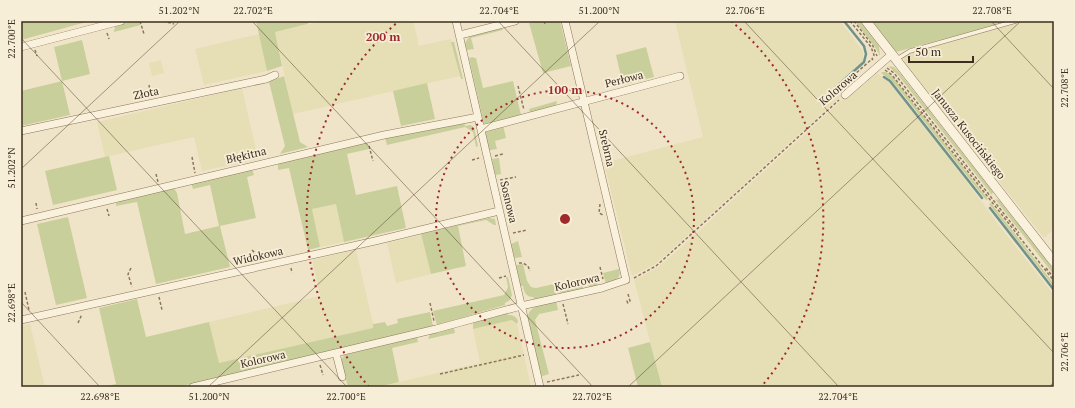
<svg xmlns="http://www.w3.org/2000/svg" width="1075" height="408" viewBox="0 0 1075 408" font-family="'PT Serif',serif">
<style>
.farmland{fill:#e6deb5}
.green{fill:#c9cf9b}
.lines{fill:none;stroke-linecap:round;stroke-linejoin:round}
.stream{stroke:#6f938a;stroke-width:2.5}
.service-casing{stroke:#8d765c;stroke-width:4.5}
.minor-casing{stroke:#8d765c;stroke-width:8}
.tertiary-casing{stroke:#8d765c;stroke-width:10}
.path{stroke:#8d765c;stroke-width:1.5;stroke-dasharray:3 2;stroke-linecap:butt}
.service{stroke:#faf1dc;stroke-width:3.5}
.minor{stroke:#faf1dc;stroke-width:7}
.tertiary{stroke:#faf1dc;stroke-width:9}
.ticks{fill:none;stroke:#3d2e20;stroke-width:1;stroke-opacity:0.45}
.ring{fill:none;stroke:#9e2a2b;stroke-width:2;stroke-dasharray:2 4}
.labels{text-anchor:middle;stroke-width:3.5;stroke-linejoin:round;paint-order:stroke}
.street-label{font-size:11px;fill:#3d2e20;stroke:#f7eed8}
.centre{fill:#9e2a2b;stroke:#f7eed8;stroke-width:2}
.ring-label{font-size:12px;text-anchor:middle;font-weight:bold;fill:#9e2a2b;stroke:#f7eed8;stroke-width:3.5;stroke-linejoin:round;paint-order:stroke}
.neatline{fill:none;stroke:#3d2e20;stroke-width:1.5}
.ticks-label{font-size:10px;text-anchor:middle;fill:#3d2e20}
</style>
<rect width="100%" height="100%" fill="#f0e4c8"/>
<path class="farmland" d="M323 21H413L418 40V46L451 39 460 76 293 114 275 32Z
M675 21H840L863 51V61L833 87 841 96 668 253 654 265 632 276 604 163 703 137Z
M1021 21H1054V229L1044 238 904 62V57L910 53Z
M259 34 267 71 204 85 195 49Z
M161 60 164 73 152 76 149 63Z
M877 73 890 82 946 154 1008 237 1054 295V351L1051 354 1054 357V387H662L634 280 657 268 677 251 844 98 861 87Z
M242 88 258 159 202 171 194 137 105 157 97 122Z
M336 204 344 242 320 247 312 209Z
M421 235 431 274 396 283 387 243Z
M356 250 374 328 219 363 209 322 320 296 312 260Z
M512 320 517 324 531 387H378L480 363 473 329Z
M30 324 45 387H21V326Z"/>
<path class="green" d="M21 21H90L21 40Z
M134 21H139L141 25 114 32 115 26Z
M256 21H308V24L275 32 282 66 267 71Z
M538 21H560L571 66 543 73 529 23Z
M855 21H860L879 46 880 56 875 47Z
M872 21H1009L896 52Z
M501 28 503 30 471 38 474 49 467 50 465 43 469 37Z
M82 40 90 74 62 81 70 115 21 126V91L62 81 54 47Z
M451 42H454L463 79H461Z
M646 47 654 77 623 85 616 55Z
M473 57 474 58H476L483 88 513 81 521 115 485 126 484 124 469 58Z
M888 66 894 67 898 71 993 192 992 195 898 75Z
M882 72H886L892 76 988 199 986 200 898 88 891 80 881 73Z
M284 76 300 142 308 147 280 154 285 146 269 82Z
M427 83 435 119 401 126 393 91Z
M557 101 556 106 530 113 529 109Z
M464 123 465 126 470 125 474 127 478 146 476 147 473 132 465 127 387 145 385 138Z
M503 125 506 138 495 141 497 149 491 150H489L485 132 488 129Z
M367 142 369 149 347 154 356 195 397 186 406 228 344 242 336 204 312 209 320 247 308 250 289 168 278 170V163Z
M109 156 117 190 53 205 45 171Z
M499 158 501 174 496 175 495 174 492 159Z
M252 169 254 175 247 177 256 218 220 226 230 267 156 284 137 202 116 206V203L122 200 173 187 177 193 185 234 219 226 210 185 193 189 191 183Z
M995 199 999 200 1054 270V275Z
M991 203 1054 284V287L989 204Z
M68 217 87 298 56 305 37 224Z
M489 218 495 219 496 225H494L486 220 458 226 466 266 431 274 421 234Z
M518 241 522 257 515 258 514 257 511 244Z
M523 264 527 281 531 287 536 288 554 284 556 294 534 299 533 297C526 297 524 292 523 286H520L516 265Z
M619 269C622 279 614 282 606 284L603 273Z
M596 275 598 284 596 286 589 287 586 277Z
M506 277H508L512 295 510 300 505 303V305L437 325 433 311 504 295 508 287Z
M582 278 583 287 582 289 560 293 558 284Z
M137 299 146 337 209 322 219 363 373 328V324L385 322 387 326 398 323 397 319 430 312 433 326 333 351 178 387H102L116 384 99 308Z
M556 301 558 310 539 314 535 320 549 374 543 376 541 375 528 319C527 305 545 304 556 301Z
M507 313 508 315C513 315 516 316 518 321L517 324 512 320 473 329V322Z
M454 328 455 333 428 339 430 334Z
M417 337 418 342 392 348 399 382 378 387H348L341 361 344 355Z
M650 342 662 387H638L628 348Z"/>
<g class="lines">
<path class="stream" d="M884 77 890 81 982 198
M836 87 864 62 866 54 864 46 844 21
M990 208 1054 290"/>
<g class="service-casing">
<path id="service" d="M897 59 910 51 1016 21"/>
</g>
<g class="minor-casing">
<path id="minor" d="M456 21 540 387
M460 35 515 21
M21 47 121 21
M845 95 892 54
M481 129 680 76
M21 131 266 79 275 75
M21 221 384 135 478 117
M21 320 375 241 499 211
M336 353 342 377
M193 387 436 329 521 306 602 288 626 280 565 21"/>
</g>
<g class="tertiary-casing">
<path id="tertiary" d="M866 21 1054 262"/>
</g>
<path class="path" d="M140 21 144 34
M163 21 174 24
M544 21 545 24
M850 21 871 47 874 55 872 59 873 60
M854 21 873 46 877 56
M107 33 109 39
M35 50 37 56
M887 68 894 73 1019 233
M885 70 892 75 1054 281
M149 85 151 95
M518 86 524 110
M838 89 872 59
M138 93 150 90
M369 146 373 161
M495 156 503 154
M192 157 195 173
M472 160 479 158
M156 174 158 182
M500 180 516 177
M36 203 37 209
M600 204 599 213 603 215
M107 209 109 216
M513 233 527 230
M252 250 255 253 256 259
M519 263H523L528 266 530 271
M600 267 603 279
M131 268 128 274 132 287
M291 268 292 273
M1046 268 1054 278
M499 278 506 276
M634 278 656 266 665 258 839 100
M556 284 557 289
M25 292 29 310
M628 294 630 301H627L628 304
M159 297 162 310
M430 303 434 321
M563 304 568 324
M78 323 82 314
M320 365 323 375
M440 374 524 355
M547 382 579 375"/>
<use href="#service" class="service"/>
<use href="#minor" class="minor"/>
<use href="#tertiary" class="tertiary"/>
</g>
<path class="ticks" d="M252 21 593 387M498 21 839 387M744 21 1054 353M991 21 1054 89M21 38 347 387M21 169 180 21M21 302 100 387M208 387 600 21M628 387 1021 21M1049 387 1054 382"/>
<g class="ring">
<circle cx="565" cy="219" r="129"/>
<path d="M369 387A258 258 0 0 1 399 21M731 21A258 258 0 0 1 761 387"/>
</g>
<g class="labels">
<g class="street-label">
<text transform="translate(624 79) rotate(-14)" y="4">Perłowa</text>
<text transform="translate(838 88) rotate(-41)" y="4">Kolorowa</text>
<text transform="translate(146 93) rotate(-12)" y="4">Złota</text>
<text transform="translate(969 134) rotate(52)" y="4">Janusza Kusocińskiego</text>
<text transform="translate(607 148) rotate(77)" y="4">Srebrna</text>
<text transform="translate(246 155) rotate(-13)" y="4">Błękitna</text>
<text transform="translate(509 202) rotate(77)" y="4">Sosnowa</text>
<text transform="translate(258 256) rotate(-13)" y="4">Widokowa</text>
<text transform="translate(577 282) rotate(-13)" y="4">Kolorowa</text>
<text transform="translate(263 359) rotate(-13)" y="4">Kolorowa</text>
</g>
</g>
<circle cx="565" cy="219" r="6" class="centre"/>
<g class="ring-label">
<text x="383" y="41">200 m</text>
<text x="565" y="94">100 m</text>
</g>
<rect width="1075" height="408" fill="none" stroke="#f7eed8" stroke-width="44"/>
<path d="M909 56v6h64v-6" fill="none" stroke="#3d2e20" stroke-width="2"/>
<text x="915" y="56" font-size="12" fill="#3d2e20" stroke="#f7eed8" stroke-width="3" paint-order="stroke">50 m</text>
<rect x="22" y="22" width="1031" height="364" class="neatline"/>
<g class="ticks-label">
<text x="179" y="14">51.202°N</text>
<text x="253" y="14">22.702°E</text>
<text x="499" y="14">22.704°E</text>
<text x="599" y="14">51.200°N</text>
<text x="745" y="14">22.706°E</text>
<text x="992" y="14">22.708°E</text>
<text transform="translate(11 39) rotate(-90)" y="4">22.700°E</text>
<text transform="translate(1064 88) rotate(-90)" y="4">22.708°E</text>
<text transform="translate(11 168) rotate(-90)" y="4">51.202°N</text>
<text transform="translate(11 303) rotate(-90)" y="4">22.698°E</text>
<text transform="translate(1064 352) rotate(-90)" y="4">22.706°E</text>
<text x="100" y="400">22.698°E</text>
<text x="209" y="400">51.200°N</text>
<text x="346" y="400">22.700°E</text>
<text x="592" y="400">22.702°E</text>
<text x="838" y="400">22.704°E</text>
</g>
</svg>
